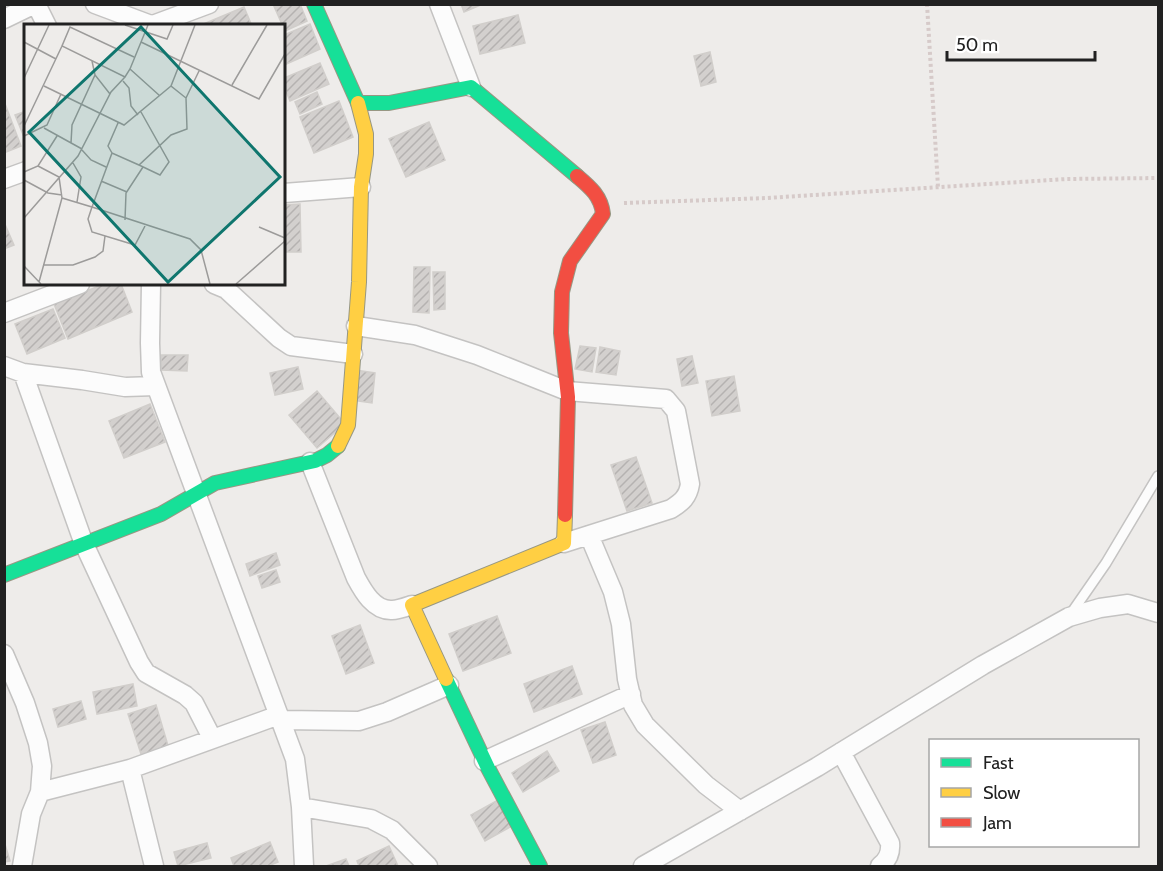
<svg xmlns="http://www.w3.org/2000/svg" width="1163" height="871" viewBox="0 0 1163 871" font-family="Cabin,sans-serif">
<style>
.building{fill:url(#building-hatch);stroke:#d1cecb;stroke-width:1.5}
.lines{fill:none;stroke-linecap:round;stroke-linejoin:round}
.lane-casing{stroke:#c4c3c2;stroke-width:12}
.street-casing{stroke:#c4c3c2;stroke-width:21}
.fast-casing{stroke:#979783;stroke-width:16}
.slow-casing{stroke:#979783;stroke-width:16}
.jam-casing{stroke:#979783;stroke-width:16}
.path{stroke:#d6cac9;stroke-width:4;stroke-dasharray:3 3;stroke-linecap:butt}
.lane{stroke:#fcfcfc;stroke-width:9}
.street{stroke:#fcfcfc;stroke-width:18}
.fast{stroke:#16e098;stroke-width:14}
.slow{stroke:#ffcf43;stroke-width:14}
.jam{stroke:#f24e42;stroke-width:14}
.inset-road{fill:none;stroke:#9c9b9a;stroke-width:1.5}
.view{fill:#0f766e;fill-opacity:0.15;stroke:#0f766e;stroke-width:3}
.inset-edge{fill:none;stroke:#212121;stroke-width:3}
</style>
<defs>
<pattern id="building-hatch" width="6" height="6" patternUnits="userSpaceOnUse" patternTransform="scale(1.5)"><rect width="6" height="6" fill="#d3d0ce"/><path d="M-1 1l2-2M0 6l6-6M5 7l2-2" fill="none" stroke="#b5b2b1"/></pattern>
</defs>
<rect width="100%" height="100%" fill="#eeecea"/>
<path class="building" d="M273 4H300L307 21 285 31Z
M461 4H483L464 12Z
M244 7 252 26H201V25Z
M518 15 525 43 480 54 473 26Z
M310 24 320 49 284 65V35Z
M710 52 716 82 701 86 694 56Z
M320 63 329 84 290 101 284 86V78Z
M317 92 322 104 300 114 295 102Z
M4 101 21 146 4 153Z
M339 101 353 137 314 153 300 117Z
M26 111V142L15 115Z
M429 122 445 160 406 177 389 139Z
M300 204 301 252H284V205Z
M4 222 14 245 4 249Z
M414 267H430L429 313 413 312Z
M433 272H445V309L434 310Z
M104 284H121L132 312 68 339 54 304Z
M53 309 65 338 27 354 15 324Z
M580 346 596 348 592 372 575 369Z
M600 347 620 351 616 375 596 372Z
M161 355H188L187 371 161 370Z
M692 356 698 383 682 386 677 359Z
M298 367 303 389 275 395 270 373Z
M355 370 375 373 372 403 352 400Z
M734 376 740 411 712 416 706 381Z
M317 391 345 424 317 448 289 415Z
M150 404 165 442 124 458 109 421Z
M636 457 652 503 627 511 611 465Z
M276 553 280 565 250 576 246 564Z
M276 570 280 582 262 588 258 576Z
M497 616 511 653 463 671 449 634Z
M360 625 374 663 346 674 332 636Z
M572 666 582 694 534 712 524 684Z
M133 684 137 706 97 714 93 692Z
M81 701 86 719 58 727 53 709Z
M156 705 169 749 142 757 128 714Z
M605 722 616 755 593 763 581 730Z
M547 751 559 771 523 792 512 773Z
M498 800 512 826 485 841 471 815Z
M4 841 10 861 4 862Z
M270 842 278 862 268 866H234L231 858Z
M207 843 211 858 178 866 174 852Z
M389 846 398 866H359L357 861Z
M346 859 349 866H326Z"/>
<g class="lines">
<g class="lane-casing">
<path id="lane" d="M1070 615 1106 563 1158 476"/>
</g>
<g class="street-casing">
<path id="street" d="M36 4 47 26
M95 4 151 25
M439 4 471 87
M4 19 35 4
M150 26 209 4
M4 179 26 171
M284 193 361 187
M151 284 150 343 151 372 295 759 301 807 304 866
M214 284 226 289 279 338 291 346 353 354
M4 313 80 284
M356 326 415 335 477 355 567 391 666 399 676 411 690 484C688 497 682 502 671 509L564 543
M4 366 23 373 82 380 125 387 156 386
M23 373 84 544 139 662 146 673 185 695 194 703 212 738
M310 462 356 578C363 591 374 611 392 610 398 610 406 607 412 605
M589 535 613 592 621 624 627 679 633 705 645 725 706 785 740 811
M4 654 25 703 38 743 42 766 40 792 31 814 22 866
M281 720 359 721 387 712 449 685
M841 752 890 843C891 853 888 860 880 866
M484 761 631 694
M130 769 154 866
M40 792 130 769 279 715
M301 807 371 819 392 830 428 866
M643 866 817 767 983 665 1069 617 1100 608 1128 604 1158 613"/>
</g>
<g class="fast-casing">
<path id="fast" d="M314 4 358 103H389L471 87 577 176
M4 575 161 514 215 483 315 461 327 455 338 446
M446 679 488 768 540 866"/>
</g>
<g class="slow-casing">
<path id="slow" d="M338 446 348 425 359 282 361 187 366 154V134L358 103
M446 679 412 605 564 543 565 515"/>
</g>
<g class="jam-casing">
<path id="jam" d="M565 515 568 397 561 333 562 292 570 261 603 214C601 196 590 187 577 176"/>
</g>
<path class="path" d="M927 4 938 187
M624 203 767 198 1067 179 1158 178"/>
<use href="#lane" class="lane"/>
<use href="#street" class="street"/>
<use href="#fast" class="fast"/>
<use href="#slow" class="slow"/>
<use href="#jam" class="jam"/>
</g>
<g transform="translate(24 24)">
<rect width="261" height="261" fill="#eeecea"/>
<path class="inset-road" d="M101 1 143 15 149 1M0 18 32 35M117 18 235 75 261 30M110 33 46 3 38 22 101 53 106 45 124 1M68 37 71 51 86 70M106 45 136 72M0 54 25 1M99 57 105 64 107 82 114 91M208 61 243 1M20 62 100 101 147 62M162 74 175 47M0 102 38 22M20 104 58 125M0 112 23 101 37 70M47 119 48 101 71 51M58 126 67 136 82 143M88 129 84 122 94 99M49 139 57 153 53 178M115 141 136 151 145 138 117 88M14 142 35 153 38 174M0 148 14 142 33 112M0 156 24 169 38 171M77 157 103 168M0 194 54 132 87 68 101 53M101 196 102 169 119 143M121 202 111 221 68 208 64 195 68 183 166 215 177 226 186 260M235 203 261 214M19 241H49L71 233 79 227 81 212M0 242 17 260M15 258 38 174 68 183 88 129 115 141 147 111 163 105 162 74 147 62 171 1M212 260 261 217"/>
<path class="view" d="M117 3 256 153 144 258 5 108Z"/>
<rect width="261" height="261" class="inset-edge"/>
</g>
<rect width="1163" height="871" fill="none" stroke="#212121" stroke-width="12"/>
<rect x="929" y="739" width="210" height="108" fill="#ffffff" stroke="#a6a6a6" stroke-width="1.5"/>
<rect x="941" y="758" width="30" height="9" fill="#16e098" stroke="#a6a6a6" stroke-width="1.5"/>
<text x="983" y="769" font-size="18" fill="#212121">Fast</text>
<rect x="941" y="788" width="30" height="9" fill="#ffcf43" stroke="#a6a6a6" stroke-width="1.5"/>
<text x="983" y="799" font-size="18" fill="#212121">Slow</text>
<rect x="941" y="818" width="30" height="9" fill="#f24e42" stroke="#a6a6a6" stroke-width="1.5"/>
<text x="983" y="829" font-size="18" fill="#212121">Jam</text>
<path d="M947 51v9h148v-9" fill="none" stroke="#212121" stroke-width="3"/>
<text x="956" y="51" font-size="18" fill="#212121" stroke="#ffffff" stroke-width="4.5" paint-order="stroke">50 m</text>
</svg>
